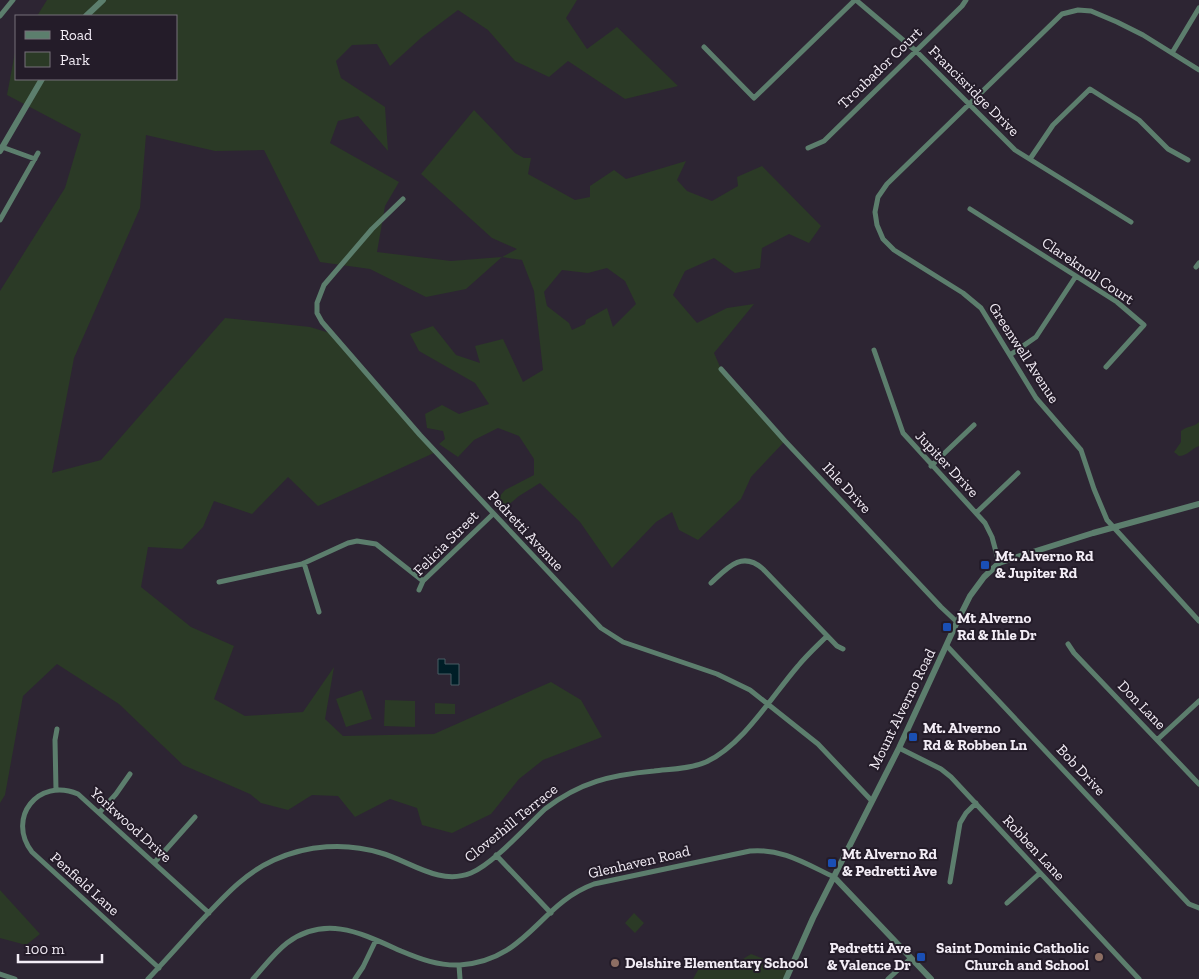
<svg xmlns="http://www.w3.org/2000/svg" width="1199" height="979" viewBox="0 0 1199 979" font-family="'Zilla Slab',serif">
<style>
.green{fill:#2b3a26;fill-rule:evenodd}
.water{fill:#001e27;stroke:#495c65}
.lines{fill:none;stroke-linecap:round;stroke-linejoin:round}
.minor{stroke:#5c7e6d;stroke-width:5}
.tertiary{stroke:#5c7e6d;stroke-width:6}
.transit-dot{fill:#1a4fb4;stroke:#241c29;stroke-width:2}
.education-dot{fill:#8d6e63;stroke:#241c29;stroke-width:2}
.labels{text-anchor:middle;stroke-width:4;stroke-linejoin:round;paint-order:stroke}
.street-label{font-size:15px;fill:#f3edf6;stroke:#241c29}
.poi-label{font-size:15px;font-weight:bold;fill:#f3edf6;stroke:#241c29;text-anchor:start}
</style>
<rect width="100%" height="100%" fill="#2d2533"/>
<path class="green" d="M47 0H577L566 18 587 49 617 27 678 86 625 99 568 61 549 77 515 61 488 30 458 10 422 37 390 66 377 44 352 45 336 61 341 78 385 107 388 151 358 116 338 121 330 143 399 182 385 206 377 252 451 261 502 257 517 249 492 238 421 174 474 110 515 153 524 158H531L528 174 575 200 590 197V186L614 170 626 179 686 161 677 180 687 191 712 201 738 186 737 177 762 166 821 226 809 243 789 234 762 248 760 268 735 273 714 258 685 271 673 295 697 323 727 308 754 304 714 353 721 369 785 441 751 477 741 499 698 540 679 530 672 512 656 522 612 568 580 522 540 483 519 496 506 507 498 498 505 490 534 475V459L519 436 498 428 474 440 458 457 439 444 445 439 443 431 427 428 425 414 442 405 459 414 489 404 475 383 419 351 410 334 433 326 456 355 480 363 475 346 503 339 523 382 543 370 534 291 522 260 502 257 466 289 426 297 370 269 320 262 264 150 215 151 146 135 140 208 74 358 52 473 101 460 225 318 310 327 333 334 436 452 318 506 288 477 252 514 214 501 203 527 182 549 148 547 141 587 191 627 234 646 214 699 245 716 303 712 334 667 325 719 343 736 434 734 551 682 581 700 602 737 543 760 519 779 491 814 452 833 422 825 417 808 390 799 355 817 338 796 312 795 288 810 261 803 250 794 183 765 119 704 57 664 23 696 5 795 0 803V291L65 188 81 134 7 95 16 47V79H176V16H37ZM607 268 625 281 636 304 613 327 607 308 586 320 585 324 572 330 569 323 547 306 544 292 562 270 588 273Z
M1199 422V446C1191 449 1187 456 1179 456L1174 452 1181 442V431C1186 426 1195 427 1199 422Z
M362 690 372 719 346 727 336 699Z
M385 700 415 701V727L384 726Z
M435 703 455 704V714H435Z
M0 890 40 934 26 945 0 938Z
M634 913 644 923 635 933 625 923Z
M751 954 791 969 786 979H693L703 961 727 969Z"/>
<path class="water" d="M438 659H445V664H459V685H451V674H438Z"/>
<g class="lines">
<path class="minor" d="M856 0 916 51 1015 150 1131 222
M0 16 13 0
M704 47 754 98 855 0
M1172 53 1199 8
M1199 70 1143 35 1117 22 1091 11 1078 10 1062 14 887 184 878 197 875 212 877 225 883 239 894 250 963 293 981 308 1036 398 1081 450 1094 489 1107 520 1199 621
M2 147 35 159
M808 148 824 141 962 6 966 0
M1030 159 1053 125 1090 89 1139 120 1168 149 1188 160
M403 199 372 229 324 285 317 303V313L322 322 420 435 601 628 623 642 717 674 750 690 818 744 871 800
M970 209 1117 302 1144 325 1106 367
M0 220 38 153
M1196 267 1199 263
M874 350 903 433 985 523 992 537 999 563
M1010 355 1036 337 1076 276
M721 369 785 441 941 607 957 622
M931 466 974 425
M976 513 1018 473
M304 563 319 612
M219 582 302 564 348 543 357 541 376 544 423 581
M711 583C727 568 742 550 763 569L837 646 843 649
M419 590 423 581 493 514
M1068 644 1074 653 1199 784
M947 646 1189 904 1199 908
M1158 739 1199 701
M899 748 941 769 951 777 1139 979
M56 790 55 740 57 729
M99 813 116 794 130 774
M496 855 551 913
M154 863 195 817
M950 882 960 823 966 813 976 803
M1007 903 1040 873
M459 965 460 979
M159 968 32 852C6 818 38 777 78 794L209 913
M0 974 15 979
M148 979C166 960 182 942 199 923 222 899 243 874 274 860 307 845 346 842 381 853 410 861 439 886 471 873 493 864 526 827 545 809 580 782 611 775 654 771 671 769 690 769 706 762 743 745 772 696 798 666 807 655 817 646 827 636
M253 979C264 967 274 953 287 943 326 914 363 934 401 951 420 959 439 966 460 965 528 960 539 904 594 884L750 851C782 848 806 864 834 877
M355 979 363 967 376 940
M888 979 911 958"/>
<path class="tertiary" d="M86 16 103 0
M0 151 42 79
M834 877 931 979
M786 979 813 918 899 748 957 622 970 596 984 577 999 563 1017 557 1093 533 1199 504"/>
</g>
<g class="transit-dot">
<rect x="980" y="560" width="10" height="10" rx="2.5"/>
<rect x="942" y="622" width="10" height="10" rx="2.5"/>
<rect x="908" y="732" width="10" height="10" rx="2.5"/>
<rect x="827" y="858" width="10" height="10" rx="2.5"/>
<rect x="916" y="952" width="10" height="10" rx="2.5"/>
</g>
<g class="education-dot">
<circle cx="1099" cy="957" r="5"/>
<circle cx="615" cy="963" r="5"/>
</g>
<g class="labels">
<g class="street-label">
<text transform="translate(880 68) rotate(-44)" y="5">Troubador Court</text>
<text transform="translate(974 91) rotate(45)" y="5">Francisridge Drive</text>
<text transform="translate(1088 271) rotate(34)" y="5">Clareknoll Court</text>
<text transform="translate(1024 353) rotate(57)" y="5">Greenwell Avenue</text>
<text transform="translate(947 464) rotate(47)" y="5">Jupiter Drive</text>
<text transform="translate(847 488) rotate(47)" y="5">Ihle Drive</text>
<text transform="translate(526 531) rotate(47)" y="5">Pedretti Avenue</text>
<text transform="translate(446 543) rotate(-45)" y="5">Felicia Street</text>
<text transform="translate(1142 705) rotate(46)" y="5">Don Lane</text>
<text transform="translate(902 709) rotate(-64)" y="5">Mount Alverno Road</text>
<text transform="translate(1081 770) rotate(47)" y="5">Bob Drive</text>
<text transform="translate(511 823) rotate(-39)" y="5">Cloverhill Terrace</text>
<text transform="translate(131 825) rotate(42)" y="5">Yorkwood Drive</text>
<text transform="translate(1034 848) rotate(47)" y="5">Robben Lane</text>
<text transform="translate(639 862) rotate(-13)" y="5">Glenhaven Road</text>
<text transform="translate(85 884) rotate(42)" y="5">Penfield Lane</text>
</g>
<g class="poi-label">
<text x="995" y="561">Mt. Alverno Rd<tspan x="995" dy="17">&amp; Jupiter Rd</tspan></text>
<text x="957" y="623">Mt Alverno<tspan x="957" dy="17">Rd &amp; Ihle Dr</tspan></text>
<text x="923" y="733">Mt. Alverno<tspan x="923" dy="17">Rd &amp; Robben Ln</tspan></text>
<text x="842" y="859">Mt Alverno Rd<tspan x="842" dy="17">&amp; Pedretti Ave</tspan></text>
<text x="911" y="953" text-anchor="end">Pedretti Ave<tspan x="911" dy="17">&amp; Valence Dr</tspan></text>
<text x="1089" y="953" text-anchor="end">Saint Dominic Catholic<tspan x="1089" dy="17">Church and School</tspan></text>
<text x="625" y="968">Delshire Elementary School</text>
</g>
</g>
<rect x="15" y="15" width="162" height="65" fill="#241c29" stroke="#77707b"/>
<rect x="25" y="31" width="25" height="8" fill="#5c7e6d" stroke="#77707b"/>
<text x="60" y="40" font-size="15" fill="#f3edf6">Road</text>
<rect x="25" y="52" width="25" height="15" fill="#2b3a26" stroke="#77707b"/>
<text x="60" y="65" font-size="15" fill="#f3edf6">Park</text>
<path d="M18 954v8h84v-8" fill="none" stroke="#f3edf6" stroke-width="2.5"/>
<text x="25" y="954" font-size="15" fill="#f3edf6" stroke="#241c29" stroke-width="4" paint-order="stroke">100 m</text>
</svg>
